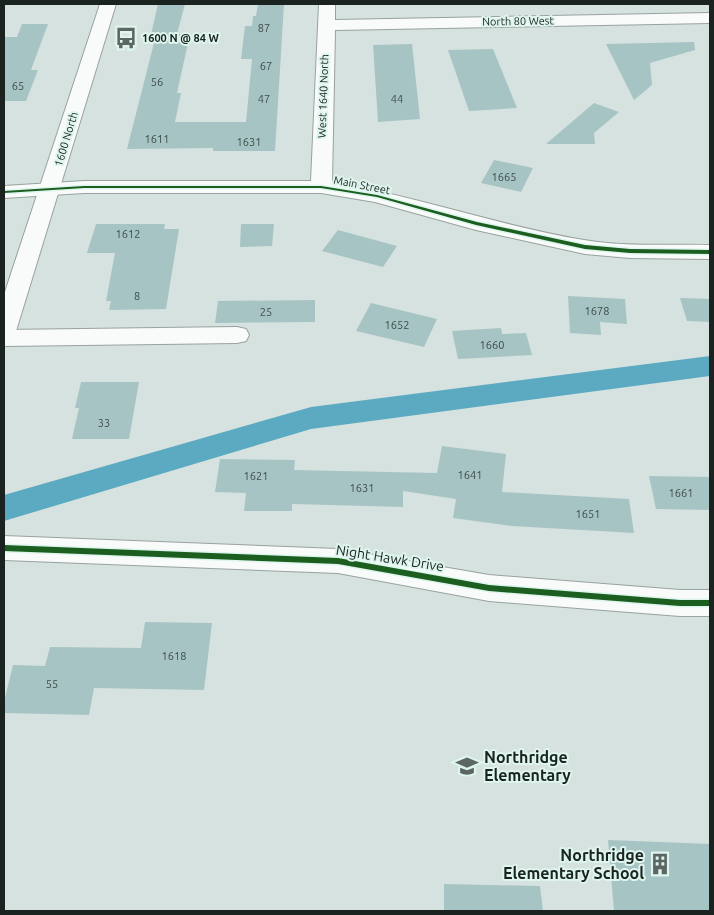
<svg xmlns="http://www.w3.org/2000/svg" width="714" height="915" viewBox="0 0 714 915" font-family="Ubuntu,sans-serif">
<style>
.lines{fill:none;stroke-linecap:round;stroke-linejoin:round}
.canal{fill:#5caac2;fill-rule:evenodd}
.building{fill:#a7c4c4}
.minor-casing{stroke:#98a29f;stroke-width:2}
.major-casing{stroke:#98a29f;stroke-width:2}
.minor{fill:#f9fbfa;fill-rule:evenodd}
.major{fill:#f9fbfa;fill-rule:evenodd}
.cycleway-casing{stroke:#def5ee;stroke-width:3}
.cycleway{fill:#1b5e20;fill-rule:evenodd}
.labels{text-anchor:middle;stroke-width:4;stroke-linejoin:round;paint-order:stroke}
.far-street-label{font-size:11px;fill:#1a2320;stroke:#def5ee}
.number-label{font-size:11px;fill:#3d4b49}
.far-poi-label{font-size:11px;font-weight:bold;fill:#1a2320;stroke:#def5ee;text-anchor:start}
.street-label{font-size:14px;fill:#1a2320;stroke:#def5ee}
.near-poi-label{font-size:16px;font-weight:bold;fill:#1a2320;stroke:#def5ee;text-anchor:start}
</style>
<rect width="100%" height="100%" fill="#d6e2df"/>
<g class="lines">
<path class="canal" d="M710 356V376L311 429 4 521V495L311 407Z"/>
</g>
<path class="building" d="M158 4H185L177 34H190L177 93H181L175 122H246L252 59H241L245 26H252L253 16H256L258 4H284L275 151H213V148L127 149 155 39H150Z
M22 24H48L31 70H38L26 101H4V37H17Z
M694 42 695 50 650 63 652 85 634 100 606 44Z
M412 44 420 119 378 122 373 45Z
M493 49 517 108 469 111 448 50Z
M594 103 619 112 594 133 595 144H546Z
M494 160 533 168 521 192 481 183Z
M96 224H165L164 229H179L166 309 109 310 111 301H106L115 253H87Z
M241 224H274L272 246 240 247Z
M338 230 397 246 383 267 322 251Z
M568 296 625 299 627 324 600 322 601 335 570 333Z
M680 298 710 299V322L687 321Z
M315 300V322L215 323 218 301Z
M371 303 437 319 424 347 356 331Z
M501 328 502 334 526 333 532 355 458 359 452 331Z
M81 382H139L129 439H72L79 408H75Z
M442 446 506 454 502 492 629 499 634 533 512 526 453 518 456 499 403 491V507L292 504V511H244L246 493 215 492 220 459 295 460 294 470 437 473Z
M649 476 710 477V510L656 509Z
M145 622 212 623 204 690 94 688 89 715 4 713V702L13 665 45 666 50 647 141 648Z
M608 840 710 844V911H614Z
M444 884 540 886 543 911H444Z"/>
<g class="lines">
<g class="minor-casing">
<path id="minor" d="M319 4H335V20L710 13V23L335 30 332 182C417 196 499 226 584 240 625 247 668 244 710 245V259L630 258 585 254 476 230 375 202 321 193H84L4 198V186L84 181H311Z
M237 327 246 329 249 335 246 341 237 343 4 346V330Z
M4 536 338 549 489 575 680 590H710V616H680L489 601 338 573 4 560Z"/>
</g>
<g class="major-casing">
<path id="major" d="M100 4H116L16 331 13 337 4 339V295Z"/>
</g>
<use href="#minor" class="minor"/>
<use href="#major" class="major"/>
<g class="cycleway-casing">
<path id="cycleway" d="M84 186H321L377 195 477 222 585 245 630 249 710 250V254L630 253 585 249 476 225 377 197 321 188H84L4 193V191Z
M4 545 338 558 489 585 680 600H710V606H680L489 591 338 564 4 551Z"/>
</g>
<use href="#cycleway" class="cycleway"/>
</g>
<defs>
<g id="bus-bare" transform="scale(1.725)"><path d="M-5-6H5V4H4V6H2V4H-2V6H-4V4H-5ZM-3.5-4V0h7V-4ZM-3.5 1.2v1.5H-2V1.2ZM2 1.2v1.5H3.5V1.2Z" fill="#5c6663" stroke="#def5ee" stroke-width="2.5" paint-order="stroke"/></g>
<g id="school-bare" transform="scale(1.725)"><path d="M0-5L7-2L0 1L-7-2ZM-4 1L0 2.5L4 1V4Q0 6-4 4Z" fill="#5c6663" stroke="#def5ee" stroke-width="2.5" paint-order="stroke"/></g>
<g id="building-bare" transform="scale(1.725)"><path d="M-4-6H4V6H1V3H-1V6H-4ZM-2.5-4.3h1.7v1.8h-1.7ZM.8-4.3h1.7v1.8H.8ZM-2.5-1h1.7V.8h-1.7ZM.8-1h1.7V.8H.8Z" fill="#5c6663" stroke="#def5ee" stroke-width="2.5" paint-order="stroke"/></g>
</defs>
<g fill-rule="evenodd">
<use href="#bus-bare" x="126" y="38"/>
<use href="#school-bare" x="467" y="766"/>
<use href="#building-bare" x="660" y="864"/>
</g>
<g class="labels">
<g class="far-street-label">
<text transform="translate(518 21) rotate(-1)" y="4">North 80 West</text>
<text transform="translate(323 96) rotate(-88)" y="4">West 1640 North</text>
<text transform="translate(66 139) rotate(-73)" y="4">1600 North</text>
<text transform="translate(362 185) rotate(11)" y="4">Main Street</text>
</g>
<g class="number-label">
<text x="264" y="32">87</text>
<text x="266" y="70">67</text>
<text x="157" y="86">56</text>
<text x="18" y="90">65</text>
<text x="264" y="103">47</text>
<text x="397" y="103">44</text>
<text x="157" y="143">1611</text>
<text x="249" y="146">1631</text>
<text x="504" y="181">1665</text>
<text x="128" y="238">1612</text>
<text x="137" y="300">8</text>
<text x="597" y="315">1678</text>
<text x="266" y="316">25</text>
<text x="397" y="329">1652</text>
<text x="492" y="349">1660</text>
<text x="104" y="427">33</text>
<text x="470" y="479">1641</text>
<text x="256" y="480">1621</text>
<text x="362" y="492">1631</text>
<text x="681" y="497">1661</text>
<text x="588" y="518">1651</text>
<text x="174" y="660">1618</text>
<text x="52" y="688">55</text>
</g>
<g class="far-poi-label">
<text x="142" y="42">1600 N @ 84 W</text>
</g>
<g class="street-label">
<text transform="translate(390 558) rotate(9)" y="5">Night Hawk Drive</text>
</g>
<g class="near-poi-label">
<text x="484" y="763">Northridge<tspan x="484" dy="18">Elementary</tspan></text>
<text x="644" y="861" text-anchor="end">Northridge<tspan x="644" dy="18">Elementary School</tspan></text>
</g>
</g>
<rect width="714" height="915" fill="none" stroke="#1a2320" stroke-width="10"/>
</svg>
